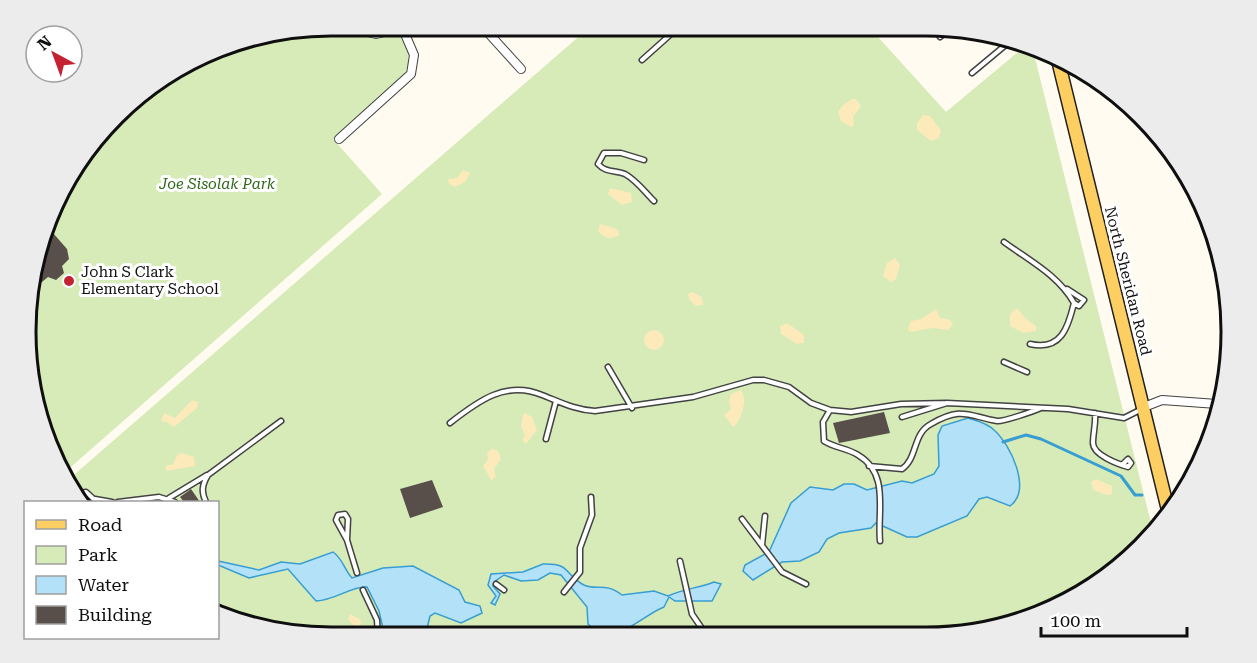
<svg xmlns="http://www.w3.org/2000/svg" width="1257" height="663" viewBox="0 0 1257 663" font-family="'Roboto Serif',serif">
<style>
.green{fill:#d6ebb8}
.sand{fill:#fceabb}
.water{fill:#b3e2f8;stroke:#379dd2;stroke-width:1.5}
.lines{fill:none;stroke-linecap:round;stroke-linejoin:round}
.stream{stroke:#379dd2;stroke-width:3}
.building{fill:#584f4a}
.service-casing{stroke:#424242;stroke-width:7}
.minor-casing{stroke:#424242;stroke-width:10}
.primary-casing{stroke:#202020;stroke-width:15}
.service{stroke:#fff;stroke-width:4}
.minor{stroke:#fff;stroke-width:8}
.primary{stroke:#fdce62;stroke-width:12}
.poi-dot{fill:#c42132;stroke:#fff;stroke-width:2}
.labels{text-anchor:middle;stroke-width:6;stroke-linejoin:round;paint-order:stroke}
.park-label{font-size:15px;font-style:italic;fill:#31691c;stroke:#fff}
.poi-label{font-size:15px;fill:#0f0f0f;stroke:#fff;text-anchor:start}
.street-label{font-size:15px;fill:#0f0f0f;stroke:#fff}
.rim{fill:none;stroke:#0f0f0f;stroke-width:3}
</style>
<rect width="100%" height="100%" fill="#fffbf0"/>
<path class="green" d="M332 26 377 37 399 35C413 46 410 66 402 80L334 140 382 194 64 473 49 449 26 352 36 253 77 162 145 89 233 42Z
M591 26H868L946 112 1024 47 1033 50 1154 535 1096 586 1042 614 966 635 312 637 218 612V502H82L68 480Z"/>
<path class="sand" d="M852 99H856L861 106 853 117 854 125 851 127 841 121 838 112 842 106Z
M923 115 930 116 941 130 939 138 931 141 917 130V123Z
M463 170 470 173 465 182 455 187 449 184 448 179 457 178Z
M610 188 631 193 632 202 622 205 608 194Z
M600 224 617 229 620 234C612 241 604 238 598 231Z
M895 258 900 265 896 279 891 282 883 276 887 263Z
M692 292 702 297 703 305 696 306 689 299 688 294Z
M1017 308 1026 319 1036 326V331L1024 333 1010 326V314Z
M936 309 940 318 948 319 953 323 949 330 933 328 910 332 908 329 911 321 921 319Z
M787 323 804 335V343L797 344 781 334 780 326Z
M644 340a10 10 0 1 1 20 0a10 10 0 1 1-20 0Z
M741 390C748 398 742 421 733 427L724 415 731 409 729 402 731 394Z
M192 400 198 402 197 408 174 427 167 422 161 421 164 413 175 418Z
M525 413 532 417 537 430 526 444 522 440 525 435 521 427 523 415Z
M492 449 498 451 501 459 494 469 496 477 491 480 483 466 488 459 487 452Z
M182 453 194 457 195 466 166 471V466L173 464 178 454Z
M1096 479 1112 486V494L1107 495 1093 490 1091 482Z
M350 614 361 620 359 632 348 619Z"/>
<path class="water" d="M968 418C977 421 987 423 994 430 1011 445 1032 490 1010 506L987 497 979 499 967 516 917 537H907L876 523 871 528 839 533 827 539 819 552 800 561 782 562 753 580 743 571 745 565 769 552 791 503 810 487 833 490 844 484H854L867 490 902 481 912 483 934 474 939 466 938 435 942 426Z
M333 552C343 559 344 569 352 578L383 568 413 566 459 590 465 602 480 606 482 613 461 623 435 613 430 616 425 637H385L379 611 367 587C351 586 336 600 316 601L288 569 249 578 218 565V561L259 570 281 562 300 564Z
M543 564C571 563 564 574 582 584 596 592 604 581 622 595L654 591 668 596C683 589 699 588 714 582L721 584 712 601H675L669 597 664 607C640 616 613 651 588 624L587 607 561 575 550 573 538 580 521 581 504 575 494 582 493 586 500 594 495 605 491 603 496 596 488 585 491 574 523 572Z"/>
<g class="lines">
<path class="stream" d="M1003 442 1026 435 1041 439 1121 476 1135 495H1142"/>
</g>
<path class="building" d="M46 231 53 233 67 249 69 259 62 266 64 273 56 280 48 277 42 282 33 279 36 253Z
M884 412 890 433 839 443 833 423Z
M432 480 443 507 410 518 400 489Z
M191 489 200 502H184L180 497Z"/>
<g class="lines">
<g class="service-casing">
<path id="service" d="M940 37 951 28
M642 60 680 26
M972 73 1008 43
M644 160 621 153H604L598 164C606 173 615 170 625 174 636 180 645 192 654 201
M1004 242C1030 261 1058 275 1074 303 1068 328 1061 351 1030 344
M1067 289 1084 300 1079 306 1074 303
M1004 362 1027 372
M608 367 632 408
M830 410 823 422 824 441C835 448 847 448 858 455 890 474 877 511 880 541
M1095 413C1096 424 1093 433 1093 443 1093 455 1118 464 1128 467L1131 463 1128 459 1122 465
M902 417 947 403 1068 409 1124 418 1140 410
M450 423C478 401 506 380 542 395 560 402 575 410 595 411L693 397 753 380H764L789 387 811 403 830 410 851 412 901 404 947 403
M546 439 556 401
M869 466 902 469C918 458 912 434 931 424 962 406 968 416 997 421 1003 422 1034 411 1041 408
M77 494 86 492 97 502
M169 498 207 475
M95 499 112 502
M118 502 159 497 175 502
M206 502C201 492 202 485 208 475L281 421
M742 519 782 572 806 584
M347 540 336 520 338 515 345 514 348 519 347 540 357 573
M762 545 765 516
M680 561 692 614 707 636
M496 584 504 590
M363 590 377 620 378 637
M564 592 580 572V548L592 515 591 497
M218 608 227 614"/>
</g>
<g class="minor-casing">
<path id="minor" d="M343 26 376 34 408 26
M482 26 521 69
M339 139 411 74 414 55 402 27
M1144 407 1162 400 1217 404"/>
</g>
<g class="primary-casing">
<path id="primary" d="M1057 56 1169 514"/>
</g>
<use href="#service" class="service"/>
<use href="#minor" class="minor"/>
<use href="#primary" class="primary"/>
</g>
<circle class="poi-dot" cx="69" cy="281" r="6"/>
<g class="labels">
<g class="park-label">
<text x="217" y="189">Joe Sisolak Park</text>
</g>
<g class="poi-label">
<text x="81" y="277">John S Clark<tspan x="81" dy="17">Elementary School</tspan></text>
</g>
<g class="street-label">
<text transform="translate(1128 281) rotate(76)" y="5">North Sheridan Road</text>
</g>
</g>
<path d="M0 0H1257V663H0ZM331 36H926A295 295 0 0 1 1221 331V332A295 295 0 0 1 926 627H331A295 295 0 0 1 36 332V331A295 295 0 0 1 331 36Z" fill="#ececec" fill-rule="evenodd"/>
<path class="rim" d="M331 36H926A295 295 0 0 1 1221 331V332A295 295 0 0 1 926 627H331A295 295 0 0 1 36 332V331A295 295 0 0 1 331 36Z"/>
<rect x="24" y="501" width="195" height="138" fill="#ffffff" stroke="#9f9f9f" stroke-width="1.5"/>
<rect x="36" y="520" width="30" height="9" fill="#fdce62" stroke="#9f9f9f" stroke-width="1.5"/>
<text x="78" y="531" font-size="18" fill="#0f0f0f">Road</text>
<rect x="36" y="546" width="30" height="18" fill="#d6ebb8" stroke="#9f9f9f" stroke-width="1.5"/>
<text x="78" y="561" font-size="18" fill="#0f0f0f">Park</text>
<rect x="36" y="576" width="30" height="18" fill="#b3e2f8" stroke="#9f9f9f" stroke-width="1.5"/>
<text x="78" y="591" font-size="18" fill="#0f0f0f">Water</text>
<rect x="36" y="606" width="30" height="18" fill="#584f4a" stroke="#9f9f9f" stroke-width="1.5"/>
<text x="78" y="621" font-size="18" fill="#0f0f0f">Building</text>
<g transform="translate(54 54) rotate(319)"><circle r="28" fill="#ffffff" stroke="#9f9f9f" stroke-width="1.5"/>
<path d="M0-4.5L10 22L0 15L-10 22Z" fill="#c42132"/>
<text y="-9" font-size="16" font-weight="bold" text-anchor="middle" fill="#0f0f0f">N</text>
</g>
<path d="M1041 627v9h146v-9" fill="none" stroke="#0f0f0f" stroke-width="3"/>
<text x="1050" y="627" font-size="18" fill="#0f0f0f" stroke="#ffffff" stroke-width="4.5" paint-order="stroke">100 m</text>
</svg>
